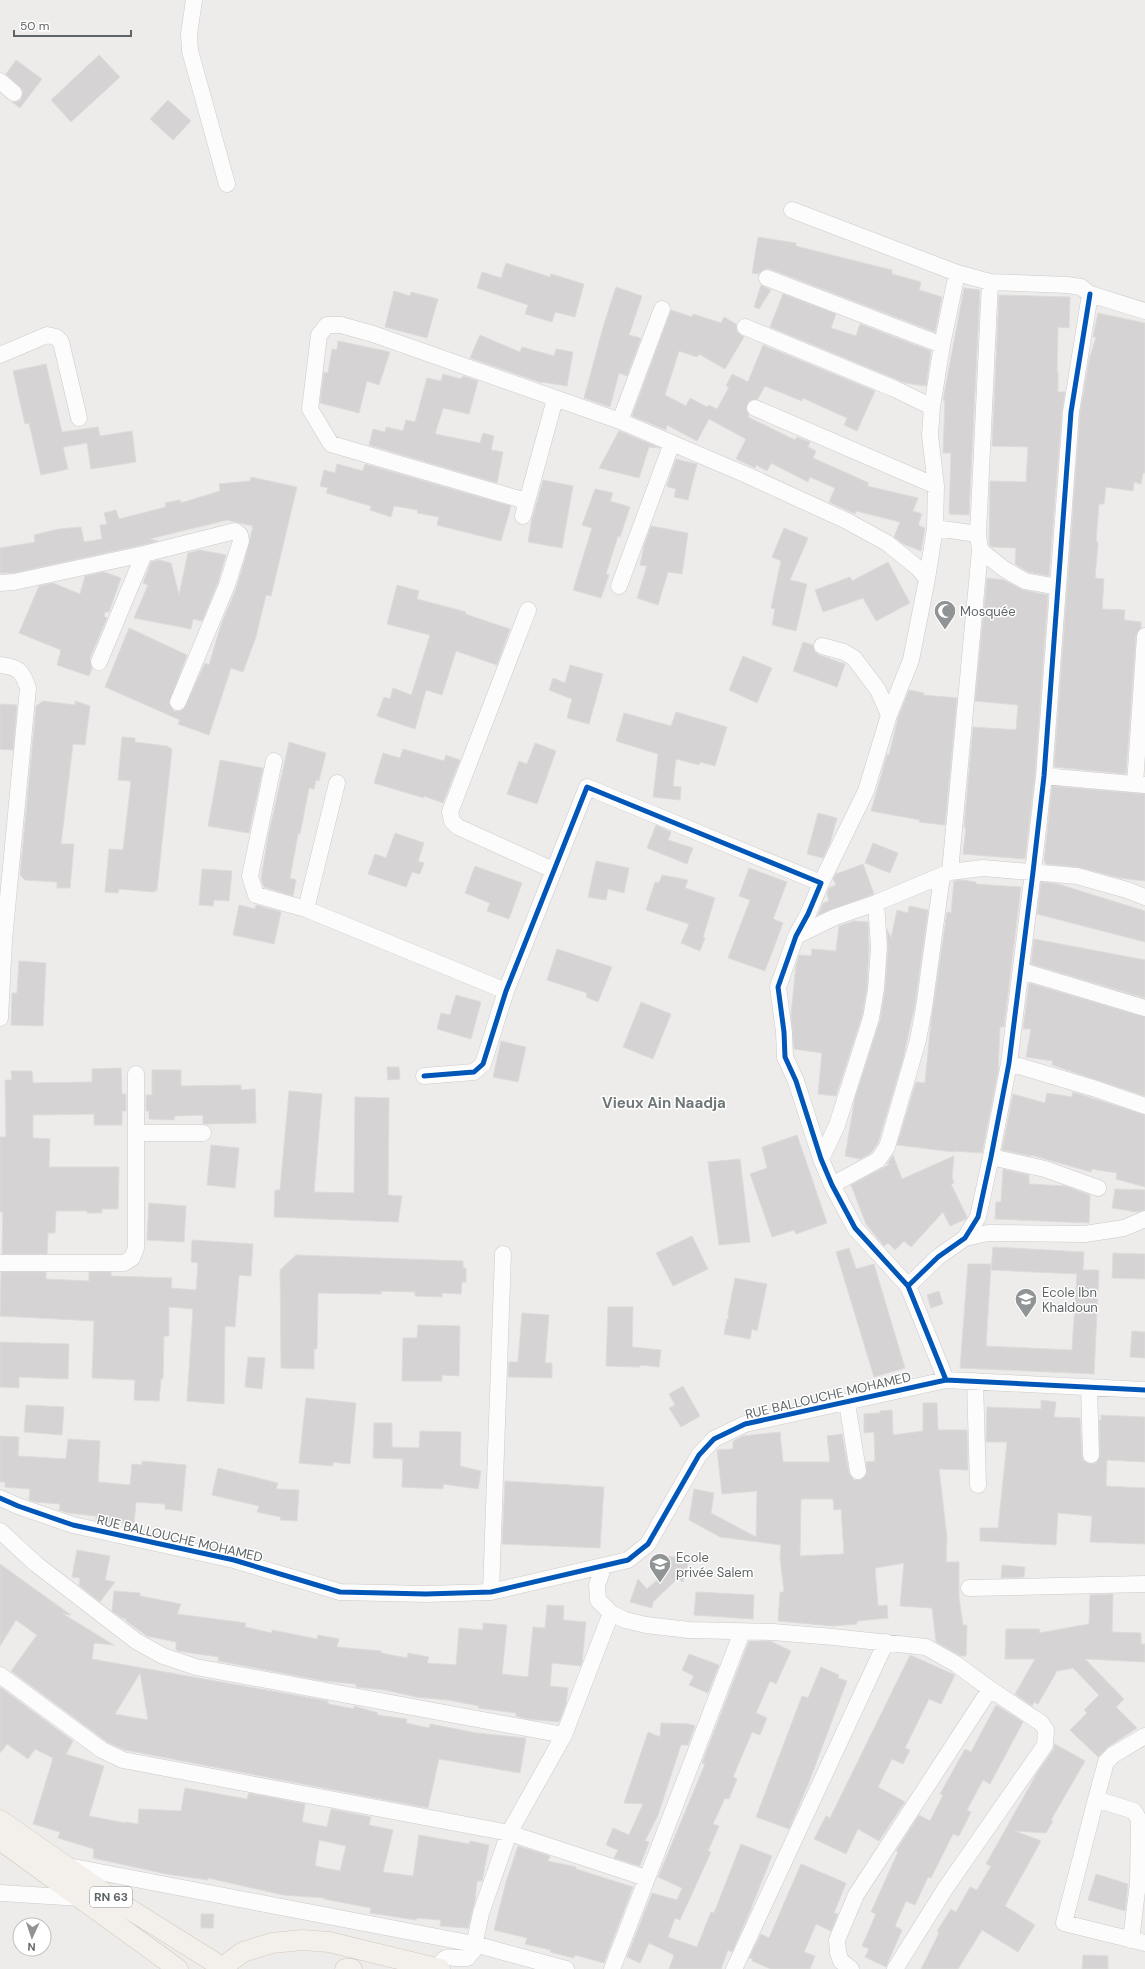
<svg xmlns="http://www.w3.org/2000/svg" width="1145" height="1969" viewBox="0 0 1145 1969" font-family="'DM Sans',sans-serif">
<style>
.building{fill:#d5d3d3;stroke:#dedcda;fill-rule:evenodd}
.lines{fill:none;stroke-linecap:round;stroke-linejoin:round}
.minor-casing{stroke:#cbcaca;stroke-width:17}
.major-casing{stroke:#d5c7ba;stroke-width:21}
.minor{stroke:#fcfcfc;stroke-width:16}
.major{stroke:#f3efea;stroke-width:20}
.cycleway-casing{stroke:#fff;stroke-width:8}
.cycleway{stroke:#0057b8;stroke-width:5}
.labels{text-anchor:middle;stroke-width:3;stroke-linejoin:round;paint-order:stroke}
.shield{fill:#fff;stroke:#8f9395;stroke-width:1}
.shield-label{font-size:12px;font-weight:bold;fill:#5f6567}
.poi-label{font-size:13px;fill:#5f6567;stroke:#fff;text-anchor:start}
.street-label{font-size:13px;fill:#5f6567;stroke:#fff}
.quarter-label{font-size:15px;font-weight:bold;fill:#707779;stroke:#fff}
</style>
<rect width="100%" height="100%" fill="#eeecea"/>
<path class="building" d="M99 55 120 77 71 122 51 100Z
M16 60 42 79 20 108 12 102H17L21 99 23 90 6 74Z
M168 100 191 121 173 140 150 119Z
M758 237 796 243V246L892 270V274L921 282 919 290 942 297 935 332 770 269H765L758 274 752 273Z
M506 263 550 277 551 274 584 284 575 317 555 312 552 322 525 314 528 305 477 288 482 272 501 278Z
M761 285 771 290 759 309 754 307Z
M616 287 642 296 629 335 641 338 627 376 619 373 610 407 584 398 604 324Z
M964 288 980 290 969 515 949 514 951 453H943L945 401 943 400Z
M394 291 410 296 411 292 438 299 427 338 385 327Z
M783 294 836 314 831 328 856 336 860 324 931 351 926 386 905 383 770 327Z
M999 295 1070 297 1069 328 1058 327 1057 372H1058V392H1065L1062 411 1049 576 1028 572 1015 564 1016 548 992 547 989 545 990 481 1026 482 1028 447 992 446Z
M671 310 692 317 693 314 721 323 724 317 736 324 737 332 744 337 725 369 699 354 697 357 679 351 665 395 686 406 690 398 707 407 709 405 717 409 729 387 726 386 732 374 748 382 763 345 875 391 857 431 844 425 847 418 803 398 802 401 765 386 758 399 749 401 746 409 749 415 748 417 795 440 797 437 810 442 808 447 816 451 813 458 869 483 867 486 918 498 913 511 922 514 918 525 925 528 921 551 903 544 894 537 900 522 856 511 855 514 829 502 835 488 810 477 808 482 771 463 767 471 756 465 755 468 736 459 746 439 709 419 697 441 667 425 666 430 632 416Z
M1098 313 1145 323V473H1143L1141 484 1134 482 1133 491 1106 487 1104 504H1099L1096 542H1098L1095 578 1104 579 1102 609 1125 610 1124 620 1141 622V628L1136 635 1126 774 1054 767 1080 413 1089 360 1096 337H1093Z
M480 335 520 352 522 347 554 356 556 349 573 352 567 386 542 382V383L470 358Z
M338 341 390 352 379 385 367 381 359 413 320 403 324 372 328 373 332 349 337 350Z
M46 364 62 432 98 427 100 436 132 431 136 462 91 469 87 443 63 447 68 469 41 475 29 423 25 424 13 371Z
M443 374 461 379 463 376 478 381 469 414 443 408 435 434 480 443 483 433 494 436 491 450 503 452 497 483 369 445 373 429 385 432 386 427 403 431 406 420 415 422 427 378 441 381Z
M619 431 660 448 649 447 639 478 599 468Z
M676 459 697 464 688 500 674 497 676 489 668 487 667 485Z
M337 464 363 471 365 464 511 506 501 541 437 525 439 517 417 513 418 510 394 506 391 517 370 510 371 506 326 493 328 488 320 486 324 470 335 473Z
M251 477 297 487 271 596 266 595 256 637 243 672 231 668 209 735 178 724 180 720 105 687 129 628 187 655 169 703 174 711H179L184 709 205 663 209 665 221 625 236 589 245 559 253 526 227 520 149 539 158 541 151 543 13 573H0V548L35 542 34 535 59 529 81 527 84 542 102 539 100 525 107 524 104 513 116 510 119 519 166 507 165 503 180 500 181 503 220 491 219 484 250 481Z
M543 480 573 486 562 548 528 542 532 519Z
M595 489 613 493 610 501 630 507 620 537 618 536 606 574 609 575 601 598 573 590 592 528 582 525Z
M651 526 688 533 682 574 668 572 658 605 637 598 647 566 640 565 644 546Z
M784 528 808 538 790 580 807 584 796 631 772 625 775 609 771 608 781 561 772 557Z
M200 550 226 555 218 582 202 621 193 619 191 629 134 618 148 585 143 583 151 562 159 560 171 563 179 595 188 553Z
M888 562 910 603 876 621 863 598 823 612 815 590 850 577 852 581Z
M104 572 121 578 109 612H105L104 616 107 618 90 658 92 668 89 676 57 665 61 650 19 633 39 586 53 583 80 594 85 576Z
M987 578 1004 580 1023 590 1048 595 1035 775 1025 859 963 854 966 828 964 827 973 727 1016 730 1018 705 975 701Z
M397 585 419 591 417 599 466 612 465 614 510 629 497 665 456 651 442 695 426 690 415 729 377 716 384 697 390 699 393 688 411 695 412 693 430 635 387 624Z
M803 642 813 645 815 652 819 655 845 664 837 687 793 671Z
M743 656 772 668 757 703 729 690Z
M570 665 603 674 589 724 567 718 572 699 549 690 553 678 565 683Z
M909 690 924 693 923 695 957 698 945 825 919 822 920 820 871 811 887 755H889L898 718Z
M43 701 75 705V701L90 706 85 745 73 744 61 844H74L70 888H57V882L25 880 20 875 36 706Z
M0 704 17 705 13 750 0 749Z
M676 712 727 727 715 766 700 762 699 765 676 759 673 786 681 787 680 800 653 797 658 754 616 741 624 713 671 726Z
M122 737 135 738V742L167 746 172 749 157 890 153 892 119 889 118 893 105 892 109 849 123 850 131 781 118 780Z
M289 742 326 753 319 781 316 780 314 789 309 788 300 834H298L290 878 296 880 293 896 264 887 261 879 268 837Z
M535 743 556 751 537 804 507 794 519 761 527 764Z
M403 749 444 761 446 755 460 760 443 803 424 796V798L374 783 383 753 400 758Z
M220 760 263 768 249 833 208 826Z
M1052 786 1145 794V881L1120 878 1078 867 1045 864 1046 862H1044Z
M818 813 837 818 830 843 823 858 807 854Z
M656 825 671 832 668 840 693 848 687 864 647 848Z
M395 833 424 843 418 861 424 863 420 874 412 872 406 887 368 874 375 854 386 858Z
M873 843 898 853 890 873 865 863Z
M596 861 629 868 624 893 608 889 606 900 588 897Z
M863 864 874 894 818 915 823 903 829 901 827 894 829 888 836 885 833 879 836 874Z
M475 866 522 883 509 919 487 911 490 903 465 893Z
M749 868 787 882 773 919 783 923 765 971 728 958 750 900 739 896Z
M202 869 232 871 229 901 214 900 213 906 199 905Z
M662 875 688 880 685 888 715 898 703 937 705 938 700 951 681 943 689 924 646 910 655 882 659 883Z
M962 880 976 882V884L1021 887 1004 1027H1000L998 1072 982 1153 954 1151V1152L897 1145 916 1082 925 1083 931 1022 947 912 951 913 954 881Z
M1041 882 1058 884 1145 911V942L1037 914Z
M239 905 255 909 256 905 281 912 274 944 233 935Z
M909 906 928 910 915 1005 903 1059 878 1143 871 1153 860 1159 845 1156 855 1098 880 1020 885 990 888 948 887 929 891 938 897 910 908 913Z
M854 921 868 922 869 947 867 988 862 1016 836 1096 818 1094 822 1053 794 1049 791 1015 796 965 799 955 811 956 812 949 836 951 839 926Z
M1034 939 1145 960V998L1031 964Z
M557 949 612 967 598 1002 586 997 587 993 547 980Z
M19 961 46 963 43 1026 11 1025 12 993H17Z
M1029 983 1145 1017V1096L1052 1065 1053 1061 1026 1057 1031 1029H1023Z
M456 995 481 1002 471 1039 437 1029 441 1013 450 1015Z
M641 1002 671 1014 653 1059 623 1047Z
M501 1041 526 1047 518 1082 493 1077Z
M387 1067H399L400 1079 388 1080Z
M121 1068 122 1094H126V1111H122V1125H94V1114L33 1115V1138L50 1139 49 1167H119L118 1209H102V1213H87V1211H56L55 1233H48L47 1254H2L3 1212H0V1137H6L5 1080H12L11 1071H32L33 1083 92 1082V1069Z
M152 1070H181V1086L241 1085V1090L255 1089 256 1123 206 1124H203V1115L175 1116 174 1120 149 1119V1111H146V1095H152Z
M289 1091 322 1094 314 1192 354 1193 355 1097 389 1098 388 1195 402 1196 398 1222 274 1217 275 1190H280Z
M1073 1092 1145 1115V1187L1116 1179 1117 1173 1092 1169 1091 1172 1031 1155V1156L1002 1150 1013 1094 1045 1103 1047 1093 1072 1097Z
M797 1135 827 1223 796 1234 794 1230 772 1237 750 1174 767 1168 762 1147Z
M211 1145 239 1148 235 1188 207 1185Z
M893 1155 902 1179 954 1156 952 1177 954 1183 951 1184 967 1217 966 1219 950 1226 943 1212 911 1247 904 1241 895 1250 888 1243 884 1246 866 1224 851 1185 890 1164H887Z
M740 1159 750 1242 719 1245 708 1162Z
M1003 1169 1029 1175V1184L1065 1186 1090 1195 1089 1223 995 1219 996 1202H1001Z
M1115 1189 1145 1190V1210L1137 1212 1112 1208Z
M149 1203 186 1206 184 1242 147 1240Z
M692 1236 708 1269 673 1286 656 1253Z
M192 1240 253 1244 251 1276 239 1275 235 1327 225 1326 224 1404 187 1401 193 1309 169 1307V1336H164L163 1379H161L159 1401 134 1400 135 1380 92 1378 94 1321 0 1316 1 1272H46V1279L89 1281V1272H111V1276L172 1278 171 1288 196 1290 198 1263 191 1262Z
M993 1247 1084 1252 1083 1270H1099L1094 1374 960 1368 968 1264H991L986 1346 1072 1350 1077 1274 991 1270Z
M849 1248 856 1269 874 1264 905 1368 874 1377 836 1252Z
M1113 1253 1145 1254V1279L1112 1278Z
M296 1255 463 1261V1268H466V1282H462L461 1294 442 1293V1297L415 1296V1292L381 1291V1294L318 1293 317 1349H314V1369L281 1368 280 1270Z
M735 1278 767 1284 757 1331 752 1329 750 1339 724 1334 727 1319H729L728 1314Z
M939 1291 943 1304 931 1308 927 1295Z
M608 1307H633L632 1347 661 1350 659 1367 640 1365V1367L606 1366Z
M522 1313 549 1315 545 1363H552V1378L508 1377 509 1362H518Z
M418 1325 460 1326 459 1376 442 1375V1381H402L403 1338H417Z
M1132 1331 1145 1332V1358L1130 1357Z
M0 1342 69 1344 68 1379 19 1377V1388L0 1387Z
M248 1357 265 1358 262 1389 245 1387Z
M683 1386 700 1416 681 1427 669 1408 675 1405 669 1394Z
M306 1398 356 1403 350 1464 333 1462V1466L299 1463Z
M1041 1400 1056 1402 1054 1417 1080 1418 1082 1456 1083 1460 1091 1464 1096 1463 1100 1455 1099 1420H1101V1415L1145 1417V1462L1107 1460 1106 1486 1145 1488V1544L1090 1542 1092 1516 1058 1513 1056 1545 980 1541V1528H998L1007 1442H986L987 1407 1041 1409Z
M923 1403H937L938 1430H967L968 1470 939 1469 947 1537 946 1562H959V1598L963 1625H967L966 1656H961L936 1642 932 1608 900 1606 904 1563 875 1568 878 1606 887 1605 888 1618 857 1621V1624L833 1626 778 1621 780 1592H784L780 1558 781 1545 720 1537 689 1520 694 1489 714 1493 711 1513 756 1537 757 1491 722 1494 717 1450 733 1449V1441L743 1436 780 1432 783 1462H830L827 1436 842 1434 849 1473 854 1480H860L867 1474 866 1462 875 1461 874 1432 864 1433V1414L880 1413V1411L892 1410 893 1435 923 1431ZM801 1499H833L834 1510 841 1509 844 1554 800 1556Z
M26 1405 64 1407 62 1435 24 1432Z
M374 1423H392V1447L419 1448 420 1431 461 1432 460 1466 481 1471 478 1489 443 1484V1489L402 1487 403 1459 373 1458Z
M0 1436 19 1437 18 1456 66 1459 68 1439 100 1441 98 1482 130 1485 132 1464 142 1465V1461L186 1465 182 1511 165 1509V1504L136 1502 134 1524 96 1520V1516L68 1513 59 1510 60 1504 36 1502 29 1500 30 1489 5 1487V1482H0Z
M218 1468 278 1483 276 1489 299 1490 297 1521 280 1520 281 1517 257 1512 259 1506 212 1495Z
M505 1481 604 1487 600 1548 502 1544Z
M77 1550 110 1556 105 1580 115 1582 100 1602 79 1585 80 1578 72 1577Z
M669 1556 689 1560 683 1582 677 1579 653 1602 652 1608 630 1602 638 1579 647 1589 668 1570 662 1564Z
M0 1564 71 1615 63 1614 114 1645 94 1643 92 1659 328 1701V1704L354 1709V1706L378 1713 377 1715 407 1719 406 1723 429 1728 430 1724 477 1733 526 1738 520 1773 439 1759 428 1808 125 1750 107 1742 11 1671 37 1635 16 1620 0 1646ZM140 1673 148 1720 115 1714Z
M1002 1565 1025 1567 1024 1577 1001 1578Z
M114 1591 140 1593V1596L181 1604 177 1614 246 1623 245 1627 272 1633V1630L317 1639 318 1635 339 1639 337 1647 381 1651V1653L407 1658 408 1653 429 1657 427 1663 456 1665 459 1628 483 1630V1623L507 1625 502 1674 528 1677 533 1627 545 1628 547 1605 564 1606 563 1620 586 1622 582 1663 581 1666 552 1663 550 1686 568 1688 566 1704 559 1722 528 1719 516 1716V1713L478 1708 479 1706 448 1700 416 1697 385 1690 356 1687V1684L324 1681 218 1661 219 1657 178 1651 176 1650V1642L147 1636 126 1621V1619L122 1618 112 1611Z
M696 1592 754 1595 753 1619 694 1615Z
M1113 1594 1112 1632 1141 1633V1644H1145V1662L1085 1659 1124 1699 1116 1707 1137 1728 1108 1747 1098 1757 1070 1730 1087 1713 1084 1710 1099 1695 1073 1668 1057 1671 1038 1704 1034 1702 1032 1706 1015 1694 1035 1659H1005L1006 1629H1040L1039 1633 1089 1624 1090 1595Z
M749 1641H770L791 1651 776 1684 770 1681 756 1713 767 1718 760 1735 752 1732 733 1777 737 1779 729 1799 725 1798 713 1824 719 1826 708 1851 711 1852 680 1920 675 1918 668 1937 697 1947 711 1912 714 1913 741 1844 772 1856 750 1911 732 1952 728 1950 721 1969H669L674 1955 649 1943 640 1963 627 1957 652 1893 677 1900 682 1888 658 1877 705 1764 702 1763Z
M689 1654 719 1665 708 1693 689 1685 694 1676 682 1670Z
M910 1655 955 1675 941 1704 929 1699 905 1748 910 1750 903 1764 892 1759 878 1787 905 1802 902 1806 879 1841 858 1829 846 1854 814 1839 826 1816 830 1818Z
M821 1667 839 1675 838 1678 847 1681 809 1782 789 1829 756 1817 802 1696 808 1698Z
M0 1687 73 1741 66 1754 104 1766 89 1816 125 1823 126 1822 138 1824 139 1809 181 1811 185 1788 247 1799 249 1793 305 1804 302 1822 327 1827 331 1809 371 1817 369 1825 393 1830 383 1872 413 1876 419 1835 469 1844 470 1841 489 1845 482 1881H477L475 1901 468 1928 440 1926 441 1920 417 1918 416 1920 370 1913 371 1908 324 1899 325 1898 283 1895 208 1878V1880L166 1874 93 1858 94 1849 58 1838 60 1832 33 1824 53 1758 35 1749 28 1759 7 1744 0 1753ZM319 1840 346 1846 340 1871 315 1866Z
M996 1705 1023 1722 990 1784 983 1780 967 1810 971 1812 959 1836 953 1834 931 1878 928 1877 915 1905 906 1901 895 1926 902 1930 886 1967 865 1957 869 1949 862 1946 876 1914 871 1912 898 1852 896 1851 919 1815 930 1821 943 1795 940 1794 965 1749 971 1752Z
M661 1723 689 1724 695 1726 688 1745H681L658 1815 645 1841 649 1842 640 1866 614 1858 618 1850 606 1845 613 1828 629 1835 643 1804 624 1803 648 1732 660 1737Z
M1055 1744 1085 1761 1051 1820 1053 1821 1046 1833 1015 1831 1041 1841 1005 1906 1035 1925 1018 1952 982 1930 958 1969H921L939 1933 937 1931 951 1909 956 1912 970 1887 977 1890 991 1866 986 1864 1037 1773 1053 1750Z
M518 1846 550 1856 548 1861 576 1867V1869L633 1887 604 1963 575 1955 574 1958 550 1952 551 1950 525 1944 527 1938 494 1930 506 1882Z
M801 1864 846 1883 834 1913 838 1914 831 1931 816 1924 804 1952 815 1956 810 1969H771L752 1961 753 1959 749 1958 761 1934 769 1938Z
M1096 1874 1128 1884 1125 1911 1088 1900Z
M201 1914H214L213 1928H201Z
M1083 1955 1108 1956V1969H1082Z"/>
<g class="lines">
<g class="minor-casing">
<path id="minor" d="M194 0 189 34 190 51 227 184
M0 81 14 93
M792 210 957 273 990 282 1067 285 1081 287 1090 294 1145 311
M767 278 942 345
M745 327 895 389 932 407 930 435 936 486 935 528 927 579 911 660 889 715
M0 355 47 335 56 337 61 342 79 418
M932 407 942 345 957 273
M755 408 936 486
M620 421 662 309
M526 501 331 444 310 409 319 335 327 325H341L373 334 620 421 749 476 847 521 887 543 918 568 927 579
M523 516 555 399
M935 528 978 534
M980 550 1004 569 1025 581 1058 587
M0 583 14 582 144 554 235 531 240 535 241 541 227 585 178 702
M619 586 672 443
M528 610 450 812 452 821 458 827 553 870
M99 662 144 554
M0 665C19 667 22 671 28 688L4 940 0 1018
M274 761 250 876 256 895 306 909 506 991
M1044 776 1144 785
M1135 784 1145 636
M950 872 980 550 978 534 990 282
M821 883 866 791 889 715 878 690 854 658 844 652 822 646
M306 909 337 783
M796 936 835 917 876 903 950 872 983 868 1077 876 1127 890 1145 897
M1022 971 1145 1008
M1009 1063 1093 1088 1145 1106
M424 1076 474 1072 483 1064 506 991 587 787 821 883 808 914 796 936 778 987 784 1032 785 1057 796 1081 821 1159 832 1185 855 1228 908 1286 946 1380
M136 1133H203
M991 1157 1045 1169 1098 1188
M821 1159 837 1125 871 1018 876 989 879 947 876 903
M832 1185 878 1160 887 1147 918 1040 924 1008 942 876
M965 1238 988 1233 1085 1234 1124 1228 1145 1219
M0 1263H124L132 1258 136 1248V1074
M908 1286 938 1257 965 1238 978 1217 991 1157 1009 1063 1033 872 1044 776 1071 412 1090 294
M975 1381 978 1485
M1089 1387 1091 1455
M847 1403 858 1471
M0 1498 18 1506 73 1525 234 1560 340 1592 426 1594 491 1592 628 1560 648 1544 699 1455 714 1439 745 1424 946 1380 1145 1390
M0 1531 36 1564 136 1641 163 1656 196 1667 564 1735
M604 1566 597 1585 598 1600 611 1613 625 1620 646 1625 689 1630 773 1632 833 1637 926 1647 956 1664 990 1689 1041 1723 1046 1730 1045 1745 945 1889 895 1969
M969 1588 1145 1584
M491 1592 503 1254
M0 1675 102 1750 123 1760 509 1833 646 1878
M1096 1799 1064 1923 1145 1943
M68 1866 474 1944 566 1969
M0 1893 81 1898
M1131 1940 1138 1883 1139 1820 1134 1811 1096 1799 1106 1762 1113 1755 1145 1736
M438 1968C446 1951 451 1960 467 1958L473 1951 481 1913 509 1833 564 1735 611 1613
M612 1969 742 1632
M734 1969 886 1642
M851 1969 841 1961 838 1953 837 1940 856 1895 990 1689"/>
</g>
<g class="major-casing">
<path id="major" d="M0 1820 110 1897 225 1969
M0 1840 178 1969
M220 1969 243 1952 272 1943 302 1940 329 1942 440 1969
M345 1969H352"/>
</g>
<use href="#minor" class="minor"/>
<use href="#major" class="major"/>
<g class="cycleway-casing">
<path id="cycleway" d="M424 1076 474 1072 483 1064 506 991 587 787 821 883 808 914 796 936 778 987 784 1032 785 1057 796 1081 821 1159 832 1185 855 1228 908 1286 946 1380
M908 1286 938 1257 965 1238 978 1217 991 1157 1009 1063 1033 872 1044 776 1071 412 1090 294
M0 1498 18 1506 73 1525 234 1560 340 1592 426 1594 491 1592 628 1560 648 1544 699 1455 714 1439 745 1424 946 1380 1145 1390"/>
</g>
<use href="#cycleway" class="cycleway"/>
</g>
<defs>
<g id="mosque-pin" transform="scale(1.15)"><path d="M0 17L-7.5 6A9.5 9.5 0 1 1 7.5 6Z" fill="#919495" stroke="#fff"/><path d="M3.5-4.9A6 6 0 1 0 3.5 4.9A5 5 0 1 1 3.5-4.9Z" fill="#fff"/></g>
<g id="school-pin" transform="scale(1.15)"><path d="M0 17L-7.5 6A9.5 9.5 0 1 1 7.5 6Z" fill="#919495" stroke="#fff"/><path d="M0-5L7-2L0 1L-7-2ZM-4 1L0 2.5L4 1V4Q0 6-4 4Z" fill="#fff"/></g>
</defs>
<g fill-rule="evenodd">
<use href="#mosque-pin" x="945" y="611"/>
<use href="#school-pin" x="1026" y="1299"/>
<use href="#school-pin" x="660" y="1564"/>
</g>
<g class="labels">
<rect class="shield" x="90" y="1887" width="42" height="20" rx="3"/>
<g class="shield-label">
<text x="111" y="1901">RN 63</text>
</g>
<g class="poi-label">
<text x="960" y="616">Mosquée</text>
<text x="1042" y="1297">Ecole Ibn<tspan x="1042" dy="15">Khaldoun</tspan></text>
<text x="676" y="1562">Ecole<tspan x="676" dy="15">privée Salem</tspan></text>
</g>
<g class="street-label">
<text transform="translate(828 1395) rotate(-13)" y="5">RUE BALLOUCHE MOHAMED</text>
<text transform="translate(180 1538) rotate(13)" y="5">RUE BALLOUCHE MOHAMED</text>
</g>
<g class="quarter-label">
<text x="664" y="1108">Vieux Ain Naadja</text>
</g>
</g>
<g transform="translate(32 1937) rotate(183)"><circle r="19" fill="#ffffff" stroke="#bfc1c2"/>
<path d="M0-3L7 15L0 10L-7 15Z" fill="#919495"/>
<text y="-6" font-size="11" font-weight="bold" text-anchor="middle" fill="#5f6567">N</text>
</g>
<path d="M14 30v6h117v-6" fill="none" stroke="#5f6567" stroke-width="2"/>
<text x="20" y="30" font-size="12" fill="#5f6567" stroke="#ffffff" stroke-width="3" paint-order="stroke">50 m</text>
</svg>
